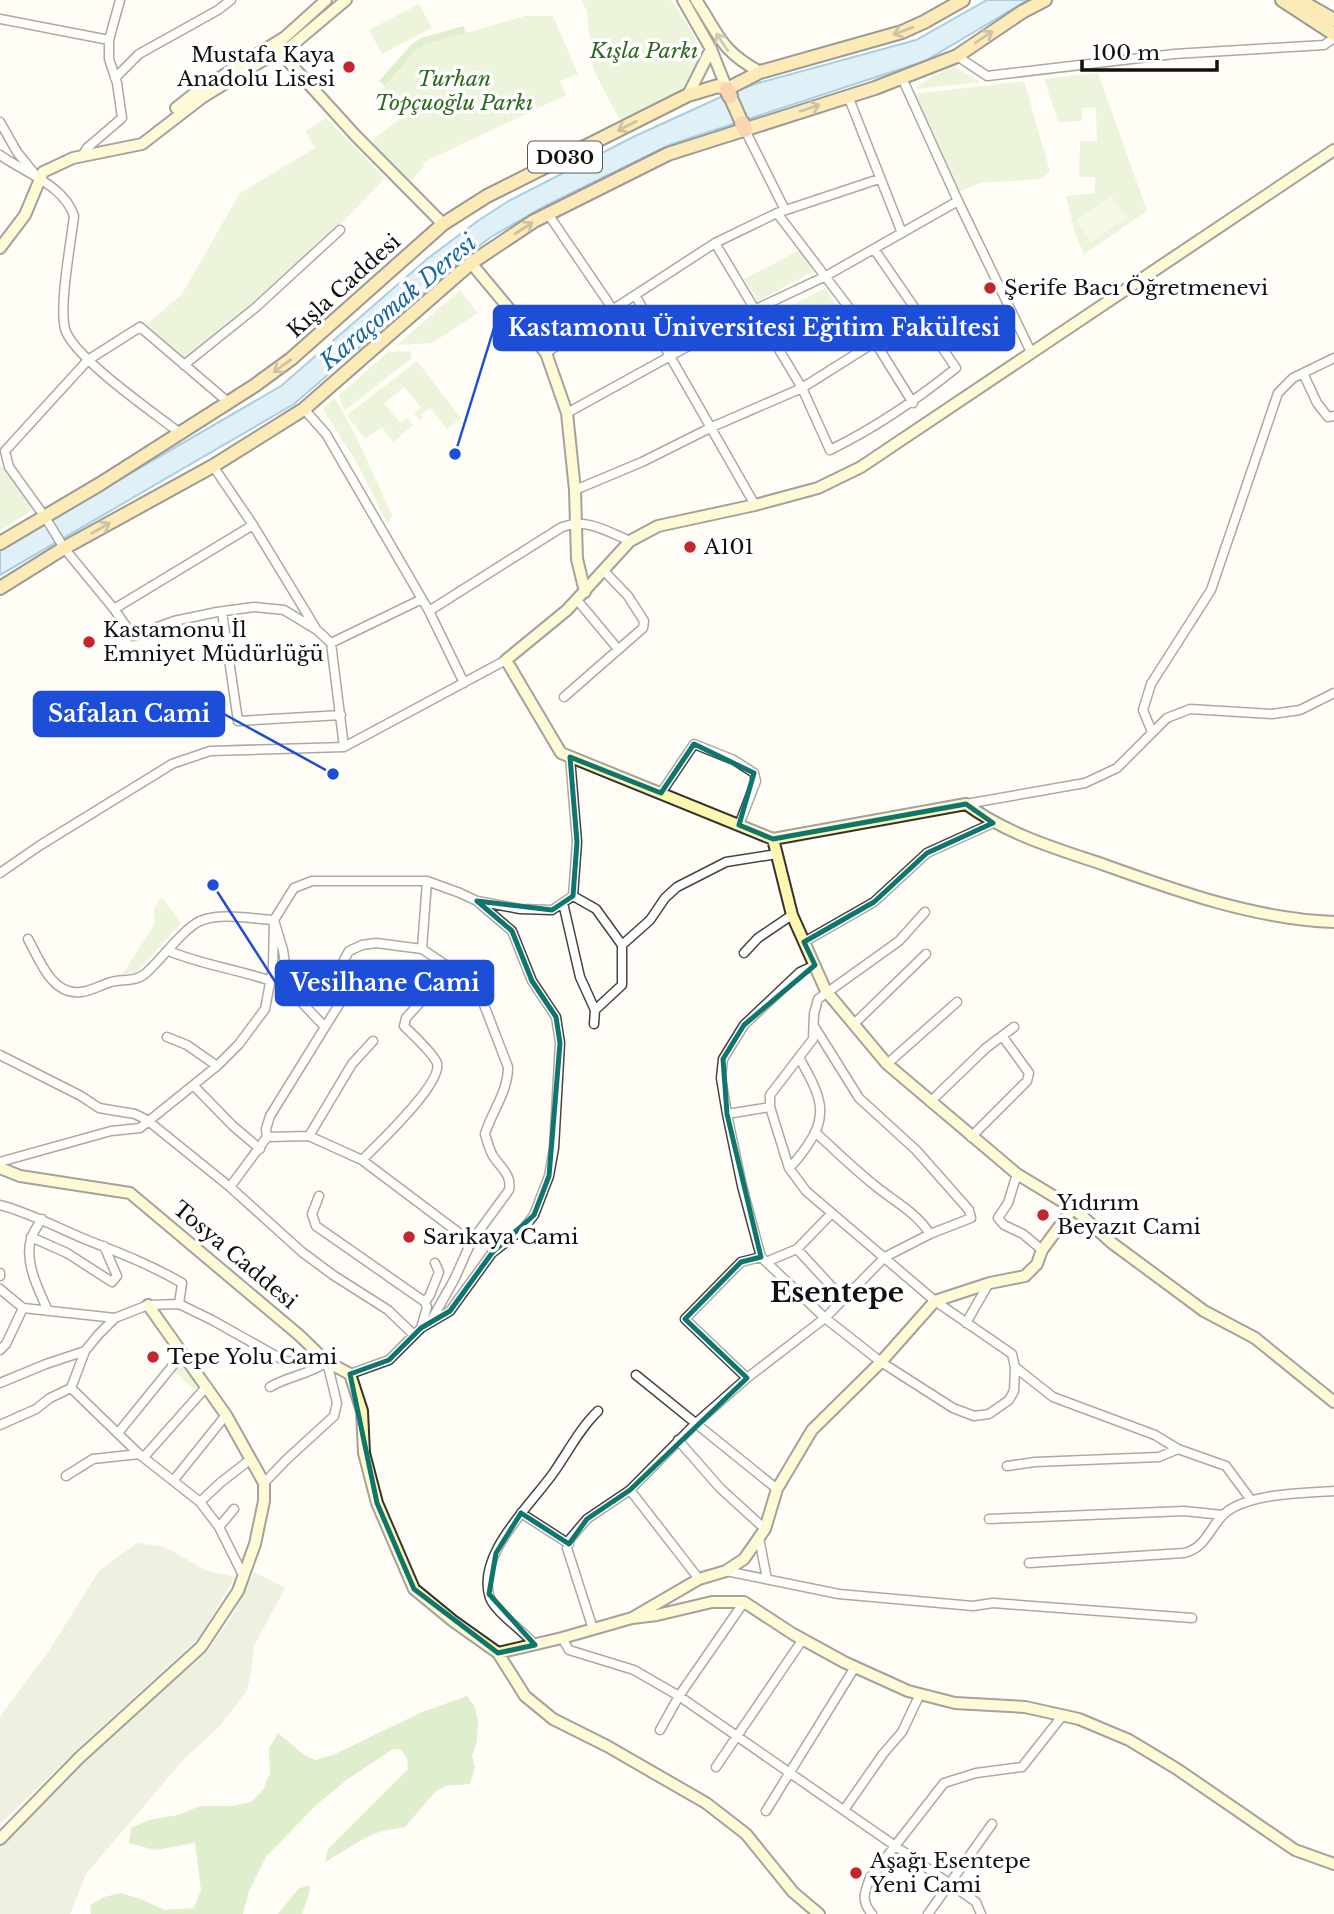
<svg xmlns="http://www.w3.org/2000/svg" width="1334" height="1914" viewBox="0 0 1334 1914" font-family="'Libre Baskerville',serif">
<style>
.green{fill:#d5ebbd}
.forest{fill:#b9dc9c}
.cemetery{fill:#d9e3c4}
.pitch{fill:#e6f2cf}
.water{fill:#b9e0f7;stroke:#3f96cf;stroke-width:2}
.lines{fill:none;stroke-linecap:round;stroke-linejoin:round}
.street-casing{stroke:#444;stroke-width:11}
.secondary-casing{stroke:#333;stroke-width:14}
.primary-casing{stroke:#222;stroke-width:16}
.highway-casing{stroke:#222;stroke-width:18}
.street{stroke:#fff;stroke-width:8}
.secondary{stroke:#fff6b0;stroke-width:10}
.primary{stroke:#f9d66b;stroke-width:12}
.highway{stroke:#f5a25d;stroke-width:14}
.oneway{stroke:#917d42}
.oneway2{stroke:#948f68}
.marked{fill:none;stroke:#0f766e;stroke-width:5;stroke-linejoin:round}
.poi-dot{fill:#c4262e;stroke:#fff;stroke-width:2.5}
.labels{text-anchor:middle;stroke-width:7;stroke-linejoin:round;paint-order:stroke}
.shield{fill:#fff;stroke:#585858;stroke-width:2}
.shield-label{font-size:19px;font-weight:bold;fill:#111}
.park-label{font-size:21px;font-style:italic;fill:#2f6b1f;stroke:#fff}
.poi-label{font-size:21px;fill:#111;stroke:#fff;text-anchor:start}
.street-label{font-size:21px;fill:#111;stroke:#fff}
.water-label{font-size:23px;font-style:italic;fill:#1768a6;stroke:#fff}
.district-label{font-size:28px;font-weight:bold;fill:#111;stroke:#fff}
.leader{fill:none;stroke:#1d4ed8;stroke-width:2.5}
.callout-dot{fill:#1d4ed8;stroke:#fff;stroke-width:2.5}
.callout{fill:#1d4ed8;stroke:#1d4ed8;stroke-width:2.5}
.callout-label{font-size:23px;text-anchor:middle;font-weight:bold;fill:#fff}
</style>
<rect width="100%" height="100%" fill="#fffdf5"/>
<path class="green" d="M582 0H671C682 16 695 33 700 52 709 90 645 110 620 121L593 69 587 12Z
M419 4 432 28 382 54 369 30Z
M525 16H553L578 74 560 81 566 95 422 163 424 166 410 182 392 169 372 141 402 116 381 91 416 50 424 45Z
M952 65 981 82 916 89V87Z
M1098 73 1147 211 1084 254 1075 233 1066 196 1095 193V177H1079L1080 141H1097L1096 108H1082V121L1058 122 1044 79Z
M1024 81 1050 172 1041 179 980 183 959 192 914 94Z
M326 118 385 178 343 222 186 361 145 326 182 294 240 193 315 148 305 131Z
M800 250 814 271 758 301 744 279Z
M825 288 838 308 785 344 779 332 791 324 782 311Z
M460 290 478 313 432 343 397 345Z
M410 351 412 358 344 411 339 395 388 352Z
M417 361 461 418 447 429 430 408 421 415 423 418 419 420 414 413 421 407 404 387 384 403 400 423 407 418 413 425 393 442 382 427 365 439 347 415Z
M335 398 355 434 392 515 388 525 358 465 323 409Z
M0 465 34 509 0 531Z
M163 899 181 923 132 978 121 976 155 924 154 908 159 900Z
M183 1360 201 1384 193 1389 174 1371Z"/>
<path class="forest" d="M463 26 466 33 424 45 416 50 385 86 379 81 411 45 421 38Z
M467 1696 475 1707 478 1721 477 1741 472 1756 475 1767 470 1784 446 1786 435 1792 405 1827 379 1832 365 1838 325 1862 328 1849 408 1769 407 1758 401 1750 393 1749 348 1779 316 1805 266 1857 249 1891 243 1914H91L90 1905 104 1897 121 1893 143 1900 165 1910 194 1908 201 1890 195 1843 155 1850 129 1843 131 1828 149 1820 178 1815 200 1806H232L251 1802 263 1790 270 1773 269 1748 278 1733 303 1754 315 1760 333 1755 420 1713Z
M309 1885 310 1891 302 1914H278L298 1889Z"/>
<path class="cemetery" d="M137 1543 165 1547 207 1571 235 1577 199 1638 86 1741 0 1824V1717L50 1649 99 1571Z
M254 1572 285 1588 254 1646 251 1672 247 1691 218 1728 184 1759 86 1874 70 1914H0V1846L72 1769 208 1651 234 1613Z"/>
<path class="pitch" d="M1112 196 1127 218 1090 242 1076 220Z"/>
<path class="water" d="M987 0H1028L925 61 669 145 545 206 491 237 466 256 294 404 0 575V549L281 386 427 259 479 220 507 202 633 137 723 96 758 83 916 40Z"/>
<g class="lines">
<g class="street-casing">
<path id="street" d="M0 19 109 40
M957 56 987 76 1174 54 1324 45 1334 38
M115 78 139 54 218 10 231 0
M902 78 958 201 1031 352
M848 96 902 233
M0 122 17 152 38 178
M745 130 785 210
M0 155C25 173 64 185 74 216 71 242 59 305 65 329 73 357 154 413 180 433
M82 156 87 148 122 118 117 83 109 59V40L120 0
M777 213 875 342 913 403
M548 214 612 308
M715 243 802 388 830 450C877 427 915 401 956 368L874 249
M635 295 755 505
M546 353 715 243 777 213 879 179
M184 365 255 308 340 230
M1303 373 1317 403 1328 417 1334 416
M228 402 140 327 88 360 5 451 9 467 45 517 64 548 114 609 133 636 174 621 217 612 254 607 284 610 317 630 331 643 344 747
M304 409 326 434 429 611 464 683
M567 413 754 310 826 276 958 201
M213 466 253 525 315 627
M575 490 642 462 712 427 802 388 875 342
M577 600 618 649
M114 609 253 525
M429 611 562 527C588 518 606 531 630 541
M222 612 238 721 341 715
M331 643 422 599
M564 697 643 628 644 621 628 596 604 571
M1152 732 1143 710 1151 684 1211 590 1278 393 1293 378 1334 358
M661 793 694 744 734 760 754 773 756 781 739 825
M966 804 1085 783 1117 768 1167 718 1190 709 1272 714 1300 710 1334 693
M0 873 39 846 172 764 210 751 344 747 506 660
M573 896 596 909 622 945
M563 903 580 977 595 1010 594 1024
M925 912 899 941 818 999 814 1014 813 1039 770 1095V1107L789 1168 806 1191 935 1301 1012 1354 1015 1367 1053 1397 1155 1435 1178 1449 1226 1466 1251 1500
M28 939C39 959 52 996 81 992 91 991 101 985 111 982 124 979 136 982 146 973 162 959 183 929 200 921 221 912 252 919 274 920L283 950 289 989 324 1026
M804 942 874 902 927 853 993 823
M622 945 650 920 665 898 677 887 726 862 777 854
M422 949 427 881
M169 951C202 965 237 969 271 981
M744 953 758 938 792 915
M815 965 800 972 744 1025 723 1059 721 1078 727 1114 742 1186 761 1257 825 1318 881 1362 953 1408 974 1416 989 1414 1009 1400 1014 1391 1015 1367
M595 1010 622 985V945
M854 1024 926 954
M167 1037 187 1045 217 1066
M0 1055 81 1096 99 1108 135 1114 147 1120 230 1187 302 1252 333 1275 388 1310 414 1335
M887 1064 957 1002
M194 1086 233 1126 260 1149
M930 1102 986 1048 1014 1027
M727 1114 770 1107
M816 1133C835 1150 853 1168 873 1184 893 1201 915 1211 930 1234
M309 1136 352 1064 373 1041
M267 1137 266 1129 270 1116 343 998 344 960 349 951 362 945 376 943 422 949 464 977 481 997 508 1067C508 1092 492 1111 485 1134 487 1141 489 1149 493 1156 501 1168 512 1175 509 1190L471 1242
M971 1137 1027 1081 1029 1073 1003 1037
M362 1160C378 1144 443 1083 437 1063 433 1053 412 1034 404 1026L406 1018 451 968
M0 1162 111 1131 140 1128 217 1066 239 1044 265 1009 273 967 274 920 294 888 312 881H427L460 893 477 901 520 909 552 910 573 896 577 842 570 757
M789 1168C797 1161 803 1152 809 1143 832 1110 815 1088 799 1057
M1017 1174 1008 1203 998 1218 1004 1225 1023 1234 1042 1250
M230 1187 267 1137 309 1136 362 1160 471 1242 455 1278 431 1321
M319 1196 312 1214 316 1226 425 1302
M0 1205C31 1213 58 1228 87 1240 120 1253 151 1265 182 1283L179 1304
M42 1219C38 1225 33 1232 31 1239 24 1263 39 1290 48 1311
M31 1237 67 1253 112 1282 117 1276 104 1246
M797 1249 844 1300
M766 1262 797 1249 832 1213
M0 1273V1276
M0 1289 23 1308 6 1344 0 1350
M23 1308 115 1318
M966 1323 989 1283
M421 1328 427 1307 425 1302 430 1295 439 1272 435 1263
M350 1374 389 1360 421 1328 450 1311 492 1253 524 1228 534 1215 549 1176 554 1148 560 1043 556 1017 532 981 512 931 479 903
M636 1375 777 1489
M747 1378 685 1319 741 1262 761 1257
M0 1383 46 1364 85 1351 98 1335 115 1318 148 1305 179 1304 212 1320 285 1361 327 1362
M270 1387C288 1376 308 1375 327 1362
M71 1388 139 1454 200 1502 219 1527 243 1575
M0 1425 36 1409 50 1398 71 1388 85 1351
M118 1433 183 1353
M678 1440 720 1488 765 1529
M144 1457 207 1386
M1007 1466 1035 1462 1159 1457 1178 1449
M66 1476 93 1459 139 1454
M173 1481 226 1415
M264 1483 286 1460 334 1416 337 1403 327 1362
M630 1490 699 1579
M200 1502 220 1483 251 1459
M521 1513 569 1544
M989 1519 1184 1511 1223 1515
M219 1527 234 1509
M759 1538 767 1579
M1029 1563 1184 1553C1205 1548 1208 1531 1222 1516 1244 1493 1304 1493 1334 1491
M726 1571 839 1594 973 1606 993 1603 1192 1618
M593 1629 567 1548 570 1539 587 1519 630 1490 696 1423 747 1378 825 1318 885 1257 930 1234 971 1218 969 1210 916 1150 859 1098 814 1026
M562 1638 569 1650 634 1670 679 1696 976 1902 981 1914
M535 1645C524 1631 495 1612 490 1598 475 1555 532 1504 554 1472 568 1452 580 1428 598 1411
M660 1730 679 1696 744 1602
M716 1767 803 1639
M844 1810 883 1754 902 1732 920 1694
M766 1811 855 1667
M872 1914C861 1901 864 1893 870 1878L944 1783 976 1773 1022 1767 1063 1715
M928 1914 992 1824"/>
</g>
<g class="secondary-casing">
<path id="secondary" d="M683 0 711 49 727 89
M696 0C720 36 720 50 760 72
M277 49 355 135 443 224
M688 95 711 49
M176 108 195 93 285 37 326 0
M1334 150 861 467 818 488 755 505 658 526 630 541 567 610 506 660 561 753 773 839 966 804C1007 834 1054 848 1102 864 1177 891 1254 919 1334 922
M0 248 25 215 43 172 73 158 142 144 203 97 262 61 290 47 346 0
M471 263 546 353 567 413 575 490 577 559 585 592
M773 839 792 915 826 991 887 1064 1017 1174 1073 1208 1112 1243 1204 1311 1255 1338 1334 1402
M0 1168 20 1176 130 1193 299 1335 327 1362 350 1374 362 1411 364 1453 377 1503 414 1589 453 1621 498 1653 525 1696 553 1719 607 1746 706 1803 746 1834 793 1892 819 1914
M632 1618 657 1615 712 1602H744L793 1634 844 1662 908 1691 955 1703 1025 1707 1079 1719 1129 1740 1177 1769 1295 1850 1334 1864
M498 1653 562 1638 632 1618 699 1579 726 1571 744 1559 765 1529 777 1489 812 1430 881 1362 935 1301 990 1283 1025 1276 1037 1264 1042 1250 1073 1208
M0 1839 79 1758 201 1647 238 1591 255 1544 264 1501V1483L226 1415 148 1305"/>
</g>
<g class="primary-casing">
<path id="primary" d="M1282 0 1334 34
M1299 0 1334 20
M730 96 742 123
M0 543 100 484 254 386 291 359 443 224 487 196 688 95 718 86 727 89 760 72 902 32 924 22 963 0
M0 588 64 548 213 466 304 409 471 263 534 221 668 154 875 88 957 56 1022 12 1045 0"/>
</g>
<g class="highway-casing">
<path id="highway" d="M727 89 730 96
M742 123 745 130"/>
</g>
<use href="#street" class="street"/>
<use href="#secondary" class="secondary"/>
<use href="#primary" class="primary"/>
<use href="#highway" class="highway"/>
</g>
<defs><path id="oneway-shaft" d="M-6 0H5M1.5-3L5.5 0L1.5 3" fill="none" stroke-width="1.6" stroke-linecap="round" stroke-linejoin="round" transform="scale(1.75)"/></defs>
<g class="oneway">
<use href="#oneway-shaft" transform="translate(903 31) rotate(160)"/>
<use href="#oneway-shaft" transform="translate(984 37) rotate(-34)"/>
<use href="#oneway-shaft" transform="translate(810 108) rotate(-18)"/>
<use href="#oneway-shaft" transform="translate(627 126) rotate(153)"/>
<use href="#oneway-shaft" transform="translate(524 228) rotate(-33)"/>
<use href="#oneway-shaft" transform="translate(282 366) rotate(144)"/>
<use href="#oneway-shaft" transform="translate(101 528) rotate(-30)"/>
</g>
<use class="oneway2" href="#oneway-shaft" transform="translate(722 42) rotate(-124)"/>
<path d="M0 0H1334V1914H0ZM694 744 754 773 739 825 773 839 966 804 993 823 927 853 874 902 804 942 815 965 744 1025 723 1059 727 1114 761 1257 741 1262 685 1319 747 1378 630 1490 587 1519 569 1544 521 1513 496 1553 489 1594 535 1645 498 1653 414 1589 377 1503 350 1374 389 1360 421 1328 450 1311 492 1253 534 1215 549 1176 560 1043 556 1017 532 981 512 931 477 901 552 910 573 896 577 842 570 757 661 793Z" fill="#fffdf5" fill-opacity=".55" fill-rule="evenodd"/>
<path class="marked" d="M694 744 754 773 739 825 773 839 966 804 993 823 927 853 874 902 804 942 815 965 744 1025 723 1059 727 1114 761 1257 741 1262 685 1319 747 1378 630 1490 587 1519 569 1544 521 1513 496 1553 489 1594 535 1645 498 1653 414 1589 377 1503 350 1374 389 1360 421 1328 450 1311 492 1253 534 1215 549 1176 560 1043 556 1017 532 981 512 931 477 901 552 910 573 896 577 842 570 757 661 793Z"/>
<g class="poi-dot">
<circle cx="349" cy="67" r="7"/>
<circle cx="990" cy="288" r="7"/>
<circle cx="690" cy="547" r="7"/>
<circle cx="89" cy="642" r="7"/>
<circle cx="1043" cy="1215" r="7"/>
<circle cx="409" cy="1237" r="7"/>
<circle cx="153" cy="1357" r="7"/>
<circle cx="856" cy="1873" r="7"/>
</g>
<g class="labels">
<rect class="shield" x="528" y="141.5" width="74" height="31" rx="5"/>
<g class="shield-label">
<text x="565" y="164">D030</text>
</g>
<g class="park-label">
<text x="644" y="58">Kışla Parkı</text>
<text x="454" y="86">Turhan<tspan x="454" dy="24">Topçuoğlu Parkı</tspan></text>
</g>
<g class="poi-label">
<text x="335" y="62" text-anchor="end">Mustafa Kaya<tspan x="335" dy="24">Anadolu Lisesi</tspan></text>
<text x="1004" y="295">Şerife Bacı Öğretmenevi</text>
<text x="704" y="554">A101</text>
<text x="103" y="637">Kastamonu İl<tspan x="103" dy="24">Emniyet Müdürlüğü</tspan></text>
<text x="1057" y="1210">Yıdırım<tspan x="1057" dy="24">Beyazıt Cami</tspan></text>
<text x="423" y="1244">Sarıkaya Cami</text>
<text x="167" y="1364">Tepe Yolu Cami</text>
<text x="870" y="1868">Aşağı Esentepe<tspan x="870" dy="24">Yeni Cami</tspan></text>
</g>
<g class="street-label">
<text transform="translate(344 286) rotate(-42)" y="7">Kışla Caddesi</text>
<text transform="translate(235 1255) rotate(40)" y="7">Tosya Caddesi</text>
</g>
<g class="water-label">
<text transform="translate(398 302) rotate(-40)" y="8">Karaçomak Deresi</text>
</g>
<g class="district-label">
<text x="837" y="1302">Esentepe</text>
</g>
</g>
<path class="leader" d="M455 454L494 328M333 774L224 714M213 885L276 983"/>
<g class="callout-dot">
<circle cx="455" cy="454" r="7"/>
<circle cx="333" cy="774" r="7"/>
<circle cx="213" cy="885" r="7"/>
</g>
<g class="callout">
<rect x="494" y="306" width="520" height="44" rx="7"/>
<rect x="34" y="692" width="190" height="44" rx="7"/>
<rect x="276" y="961" width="217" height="44" rx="7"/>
</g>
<g class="callout-label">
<text x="754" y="336">Kastamonu Üniversitesi Eğitim Fakültesi</text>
<text x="129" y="722">Safalan Cami</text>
<text x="385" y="991">Vesilhane Cami</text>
</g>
<path d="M1082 60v10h135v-10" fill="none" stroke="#111111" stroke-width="3.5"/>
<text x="1092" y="60" font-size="21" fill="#111111" stroke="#ffffff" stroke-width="5" paint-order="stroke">100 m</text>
</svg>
